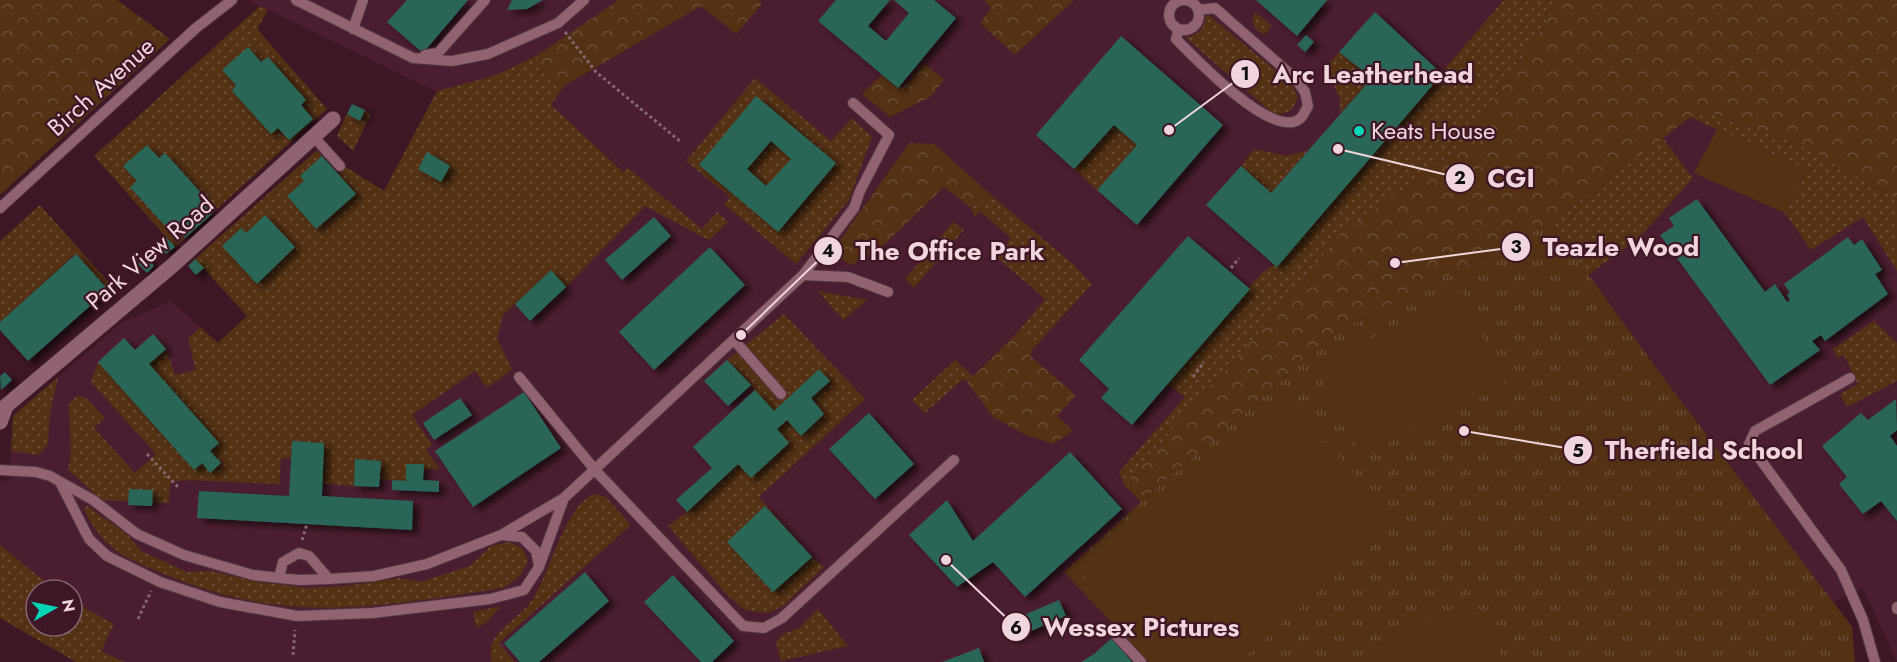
<svg xmlns="http://www.w3.org/2000/svg" width="1897" height="662" viewBox="0 0 1897 662" font-family="Jost,sans-serif">
<style>
.built{fill:#4b1d30;fill-rule:evenodd}
.grass{fill:url(#grass-dots)}
.forest{fill:url(#forest-crowns)}
.park{fill:url(#park-tufts)}
.pitch{fill:#543113}
.building{fill:#2a6659;fill-rule:evenodd;filter:url(#shadow)}
.lines{fill:none;stroke-linecap:round;stroke-linejoin:round}
.service-casing{stroke:#543441;stroke-width:12}
.minor-casing{stroke:#543441;stroke-width:16}
.path{stroke:#886572;stroke-width:3;stroke-dasharray:3 3;stroke-linecap:butt}
.service{stroke:#916272;stroke-width:10}
.minor{stroke:#916272;stroke-width:15}
.poi-dot{fill:#00d5b7;stroke:#3e1626;stroke-width:2}
.labels{text-anchor:middle;stroke-width:4.5;stroke-linejoin:round;paint-order:stroke}
.street-label{font-size:24px;fill:#f1d5de;stroke:#3e1626}
.poi-label{font-size:24px;fill:#f1d5de;stroke:#3e1626;text-anchor:start}
.leader{fill:none;stroke:#f1d5de;stroke-width:2}
.callout-dot{fill:#f1d5de;stroke:#3e1626;stroke-width:2}
.mark-label{font-size:18px;text-anchor:middle;font-weight:bold;fill:#111}
.callout-label{font-size:26px;text-anchor:middle;font-weight:bold;fill:#f1d5de;stroke:#3e1626;stroke-width:4.5;stroke-linejoin:round;paint-order:stroke}
</style>
<defs>
<pattern id="grass-dots" width="8" height="8" patternUnits="userSpaceOnUse" patternTransform="scale(1.5)"><rect width="8" height="8" fill="#543113"/><path d="M2 2h.1M6 6h.1" fill="none" stroke="#6d4e35" stroke-width="1.8" stroke-linecap="round"/></pattern>
<pattern id="forest-crowns" width="20" height="18" patternUnits="userSpaceOnUse" patternTransform="scale(1.5)"><rect width="20" height="18" fill="#543113"/><path d="M2 6a3 3 0 1 1 6 0M12 15a3 3 0 1 1 6 0" fill="none" stroke="#6d4e35"/></pattern>
<pattern id="park-tufts" width="24" height="20" patternUnits="userSpaceOnUse" patternTransform="scale(1.5)"><rect width="24" height="20" fill="#543113"/><path d="M3 7l-1-3M5 7V3M7 7l1-3M15 17l-1-3M17 17v-4M19 17l1-3" fill="none" stroke="#6d4e35"/></pattern>
<filter id="shadow"><feDropShadow dx="6" dy="4" stdDeviation="3" flood-color="#0009"/></filter>
</defs>
<rect width="100%" height="100%" fill="#3e1626"/>
<path class="built" d="M248 0H1561L1463 146 1125 485 1141 502 1701 109 1897 199V662L1863 588 1834 602 1852 627 1855 662H76L0 618V482L9 479 13 416 121 323 171 301 218 343 384 191 437 92ZM36 590H72V626H36Z"/>
<path class="grass" d="M1504 0H1561L1463 146 1341 233 1293 293 1124 485 1119 472 1185 397 1166 383 1261 274 1280 260Z
M260 6 268 10 257 29 327 109 175 247 94 156Z
M1255 12 1272 26 1264 35 1255 28 1252 18Z
M1206 13 1292 84 1298 97 1292 110 1278 115 1270 111 1186 38C1201 33 1205 29 1206 13Z
M1339 52 1372 78 1340 113V99L1326 67Z
M536 56 564 86 551 105 623 172 628 168 702 229 717 212 728 222 709 240 645 206 566 287 550 271 503 315 497 338 512 370 487 388 475 371 412 415 432 445 426 450 440 469H424V464H407L406 481 380 479V461L356 459 354 486 322 484 324 443 292 441 291 458 281 459 279 484 183 480 170 483 169 503 102 500 68 470 71 452 69 404 77 396 85 397 105 418 94 428 135 473 156 454 91 382 98 362 124 338 135 350 153 334 166 349 175 375 196 370 188 339 200 327 218 343 247 316 195 259 317 150 338 174 346 167 384 191 437 91 494 76Z
M755 78 831 141 852 118 872 137 849 200 796 264 724 204 730 197 686 161Z
M1701 109 1804 147 1897 199V271L1863 217 1811 250 1785 213 1807 170 1690 117Z
M365 110 371 114 353 151 337 136 347 114 360 120Z
M1114 125 1137 145 1097 190 1074 169Z
M1663 138 1693 178 1639 238 1588 275 1551 223Z
M1254 149 1287 156 1308 150 1271 193 1241 166Z
M991 195 1074 265 1092 284 1033 349 1018 332 1045 299 988 250 994 243 1002 250 1011 238 980 211 975 217 971 208Z
M40 205 113 287 108 290 75 254 0 322V241Z
M953 222 964 230 914 288 905 279Z
M818 291 868 300 843 320Z
M784 314 865 399 759 497 812 557 824 567 783 606 768 613 745 610 728 596 668 526 687 512 676 500 712 468 693 447 755 390 727 360Z
M1874 321 1897 343V381L1847 407 1840 394 1858 384 1844 355 1837 358 1833 349Z
M955 360 973 376 967 382 963 379 925 413 912 400Z
M58 377 50 413 48 444 39 455 11 451 13 416Z
M594 494 606 497 631 525 499 643 515 662H491C491 657 490 649 492 644 496 631 521 615 530 603 551 574 563 507 594 494Z
M87 506 128 535 141 551 187 572 211 571 258 582 307 588 346 586 399 578 420 582 470 566 491 546 510 542 523 549 528 561 521 575 503 588C377 607 283 626 162 573 124 557 102 548 84 509Z
M0 545 55 590H36V626H72V601L114 624 101 651 125 662H76L0 618Z
M501 606 486 623 476 628 473 612Z
M818 609 848 646 781 661 776 642 783 634 799 628Z"/>
<path class="forest" d="M0 0H117L170 39 0 195Z
M619 0H758L762 4 736 34 701 6 564 86 536 56Z
M984 0H1074L1015 55 980 23 991 8Z
M1561 0H1897V199L1804 147 1701 109 1551 223 1338 332 1141 502 1124 485 1293 293 1341 233 1463 146Z
M924 63 944 80 930 97 890 117 862 94 883 74 902 89Z
M909 143 934 144 991 195 971 208 944 187 885 244 851 265 831 253Z
M1018 332 1033 349 1030 356 1076 395 1057 416 1073 431 1053 444 1024 434 993 417 967 382Z"/>
<path class="park" d="M1551 223 1662 376 1852 627 1855 662H1149L1064 572 1141 502 1338 332Z"/>
<path class="pitch" d="M1717 129 1807 170 1785 213 1694 173Z
M1462 292 1506 385 1361 456 1315 367Z
M1281 395 1397 519 1239 662H1149L1077 584Z
M1474 598 1504 662H1347Z"/>
<path class="building" d="M407 0H468L423 53 387 22Z
M512 0H543L527 9 507 10Z
M836 0H890L868 26 886 41 909 13 894 0H934L956 18 898 88 818 21Z
M1256 0H1327L1297 36Z
M1375 12 1442 74 1277 267 1206 205 1241 166 1271 193 1372 78 1339 52Z
M1306 35 1314 42 1305 52 1297 45Z
M1121 36 1223 125 1137 225 1097 190 1137 145 1114 125 1074 169 1036 135Z
M248 47 261 62 268 57 306 100 301 105 313 119 289 140 278 128 271 134 232 91 236 85 222 70Z
M756 96 836 163 778 232 699 165ZM771 141 791 159 766 186 747 169Z
M352 104 365 110 360 121 347 114Z
M147 145 159 158 165 153 203 195 199 199 212 214 185 238 173 224 168 229 130 187 137 181 123 166Z
M427 152 450 166 441 182 418 169Z
M322 156 356 194 316 229 287 196 304 181 300 176Z
M1697 199 1765 292 1775 284 1787 302 1790 300 1787 295 1790 293 1784 284 1848 237 1854 245 1862 239 1882 270 1875 274 1888 294 1825 341 1821 335 1812 341 1820 350 1770 385 1660 235 1674 226 1669 218Z
M265 215 295 247 257 284 222 246 241 228 246 233Z
M654 217 671 236 622 280 605 260Z
M1188 236 1250 289 1132 425 1101 398 1109 389 1079 360Z
M167 238 175 247 166 254 158 245Z
M710 247 745 285 654 370 619 332Z
M76 254 108 290 28 361 0 330V322Z
M146 257 154 266 147 273 138 264Z
M195 259 204 268 196 275 188 266Z
M551 270 566 287 530 321 515 304Z
M153 334 166 349 149 364 219 443 210 451 221 463 210 473 202 463 194 470 98 362 124 338 135 350Z
M727 360 751 385 728 406 704 381Z
M819 369 830 381 811 398 824 414 801 436 787 420 777 429 789 443 751 478 738 464 687 512 676 500 712 468 693 447 755 390 774 411Z
M5 372 12 380 1 390 0 376Z
M524 392 561 448 473 507 435 451Z
M460 398 472 415 434 440 423 423Z
M1896 399 1897 430 1890 436 1897 446V521L1881 501 1863 514 1839 484 1847 477 1822 446 1861 413 1868 420Z
M869 413 914 464 875 499 829 449Z
M292 441 324 443 322 496 413 501 412 530 197 518 199 491 289 496Z
M1070 452 1122 509 1025 597 993 562 957 587 909 535 947 500 973 541Z
M355 459 381 461 379 487 354 486Z
M406 464H424L423 480 439 481V492L392 490V480L406 481Z
M129 489 153 490 152 506 128 505Z
M765 506 812 557 773 592 727 542Z
M585 572 609 601 539 662H520L504 643Z
M673 575 734 641 712 662H701L644 602Z
M1059 600 1066 616 1010 640 1003 624Z
M1112 638 1132 662H1081L1094 654Z
M979 648 984 662H942Z"/>
<g class="lines">
<g class="service-casing">
<path id="service" d="M296 0 413 58 452 61 488 54 558 23 584 0
M1169 15a15 15 0 1 1 30 0a15 15 0 1 1-30 0Z
M353 29 363 0
M1179 29 1176 39C1198 61 1262 128 1293 122 1302 120 1304 113 1308 106L1305 92 1295 78 1215 8 1198 10
M425 55 438 53 485 0
M314 137 340 166
M0 208 196 28 232 0
M803 275 848 277 888 292
M734 340 781 394
M519 377 595 470 743 626 764 628 782 618 954 460
M1850 378 1755 431 1749 444 1841 570 1863 620 1875 662
M0 470 36 472 50 476 93 500 137 534 184 555 253 575 299 580 329 579 374 576 427 564 501 535 564 498 803 275 854 208 860 191 889 135 853 103
M61 484 89 539 107 556 160 582 220 602 297 616 373 613 490 599 524 590 539 567 564 498
M501 535 522 537 536 551 539 566
M279 577 283 562 299 553 309 556 329 579
M1897 607V609
M1111 630 1141 662"/>
</g>
<g class="minor-casing">
<path id="minor" d="M0 422 6 406 173 265 333 119"/>
</g>
<path class="path" d="M565 32 596 72 681 142
M1231 268 1239 258
M1193 377 1204 362
M147 454 178 487
M302 540 307 524
M138 619 151 591
M293 655 295 630"/>
<use href="#service" class="service"/>
<use href="#minor" class="minor"/>
</g>
<circle class="poi-dot" cx="1359" cy="131" r="6"/>
<g class="labels">
<g class="street-label">
<text transform="translate(101 87) rotate(-42)" y="8">Birch Avenue</text>
<text transform="translate(150 253) rotate(-41)" y="8">Park View Road</text>
</g>
<g class="poi-label">
<text x="1371" y="139">Keats House</text>
</g>
</g>
<path class="leader" d="M1169 130L1245 74M1338 149L1460 178M1395 263L1516 247M741 335L828 251M1464 431L1578 450M946 560L1016 627"/>
<g class="callout-dot">
<circle cx="1169" cy="130" r="6"/>
<circle cx="1338" cy="149" r="6"/>
<circle cx="1395" cy="263" r="6"/>
<circle cx="741" cy="335" r="6"/>
<circle cx="1464" cy="431" r="6"/>
<circle cx="946" cy="560" r="6"/>
<circle cx="1245" cy="74" r="15"/>
<circle cx="1460" cy="178" r="15"/>
<circle cx="1516" cy="247" r="15"/>
<circle cx="828" cy="251" r="15"/>
<circle cx="1578" cy="450" r="15"/>
<circle cx="1016" cy="627" r="15"/>
</g>
<g class="mark-label">
<text x="1245" y="80">1</text>
<text x="1460" y="184">2</text>
<text x="1516" y="253">3</text>
<text x="828" y="257">4</text>
<text x="1578" y="457">5</text>
<text x="1016" y="634">6</text>
</g>
<g class="callout-label">
<text x="1373" y="83">Arc Leatherhead</text>
<text x="1511" y="187">CGI</text>
<text x="1621" y="256">Teazle Wood</text>
<text x="950" y="260">The Office Park</text>
<text x="1704" y="459">Therfield School</text>
<text x="1141" y="636">Wessex Pictures</text>
</g>
<g transform="translate(54 608) rotate(81)"><circle r="28" fill="#3e1626" stroke="#866270" stroke-width="1.5"/>
<path d="M0-4.5L10 22L0 15L-10 22Z" fill="#00d5b7"/>
<text y="-9" font-size="16" font-weight="bold" text-anchor="middle" fill="#f1d5de">N</text>
</g>
</svg>
